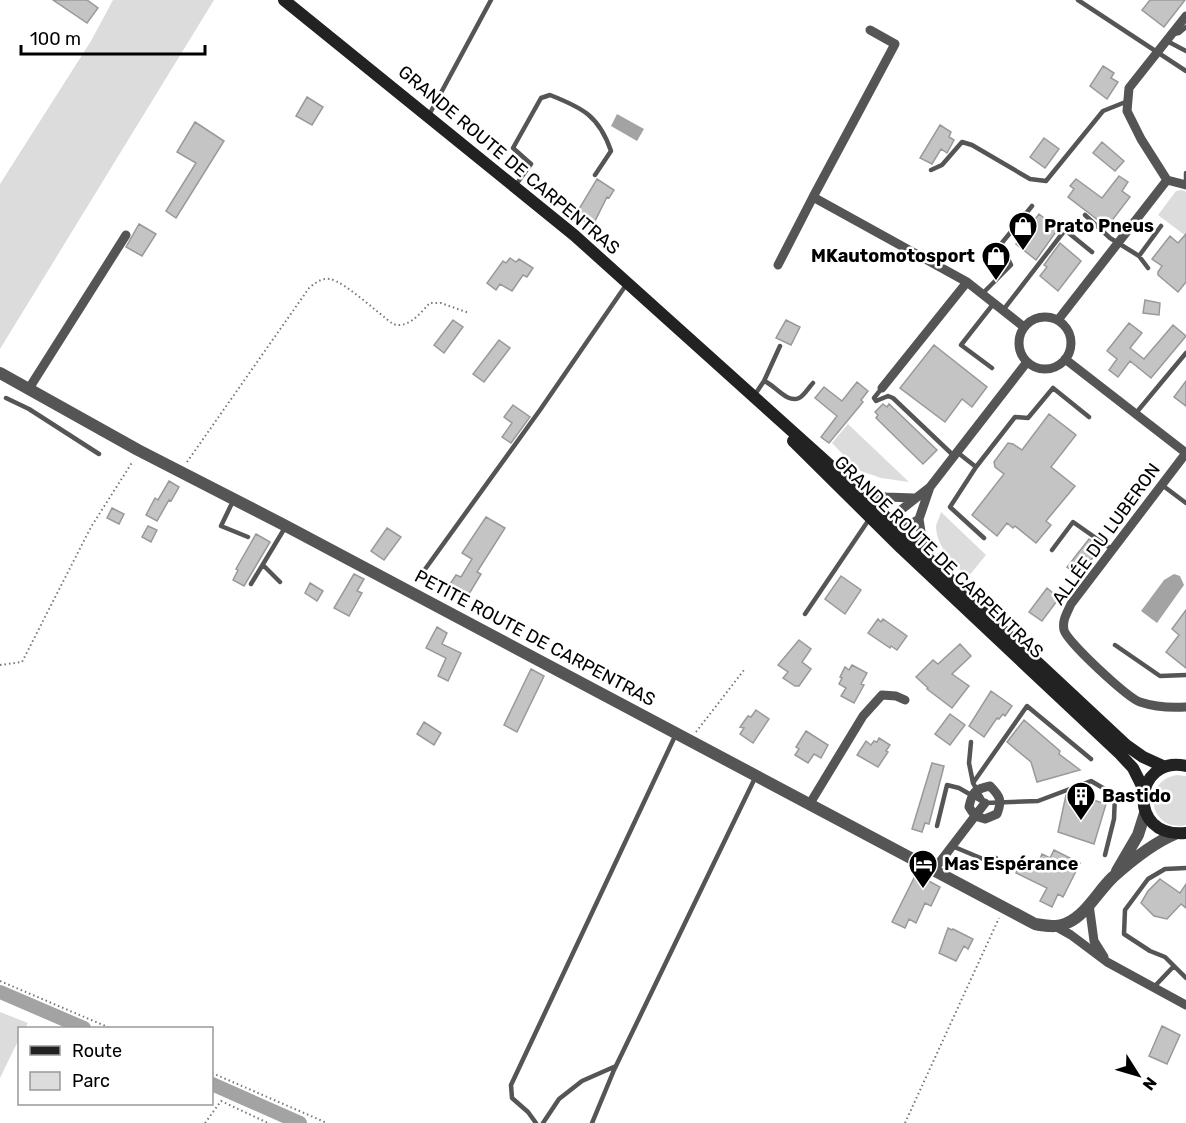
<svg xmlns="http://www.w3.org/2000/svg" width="1186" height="1123" viewBox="0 0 1186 1123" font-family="Rubik,sans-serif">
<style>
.green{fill:#dcdcdc}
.water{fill:#a3a3a3}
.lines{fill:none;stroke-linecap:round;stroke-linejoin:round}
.canal{stroke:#a3a3a3;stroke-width:14}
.building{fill:#c4c4c4;stroke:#999;stroke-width:1.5}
.path{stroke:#777;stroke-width:2;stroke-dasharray:1.5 3;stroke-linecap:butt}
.service{stroke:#555;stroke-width:4.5}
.minor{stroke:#555;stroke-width:9}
.tertiary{stroke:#555;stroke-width:12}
.secondary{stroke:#222;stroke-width:12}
.labels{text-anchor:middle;stroke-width:5;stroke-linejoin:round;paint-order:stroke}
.street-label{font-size:18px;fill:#000;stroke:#fff}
.poi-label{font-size:18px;font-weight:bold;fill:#000;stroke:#fff;text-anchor:start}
</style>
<rect width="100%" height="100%" fill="#fff"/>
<path class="green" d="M113 0H214L0 349V184L91 41Z
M1182 190 1186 192V236L1158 215 1176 191Z
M848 424 909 482 881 478 858 470 832 443Z
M941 512 986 555 968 577C955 564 936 547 936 526 937 522 940 516 941 512Z
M1177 775 1186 776V825C1149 833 1140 781 1177 775Z
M0 1012 28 1023 25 1028H20L19 1039 0 1078Z"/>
<path class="water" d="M617 114 644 129 637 141 611 126Z
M1174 574 1180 576 1184 585 1157 623 1141 611 1164 580Z"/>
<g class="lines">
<path class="canal" d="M0 992 84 1028
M212 1084 300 1123"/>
</g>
<path class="building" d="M53 0H87L98 8 87 23Z
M1150 0H1185L1164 27 1142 10Z
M1103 66 1114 73 1111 78 1118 82 1107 99 1090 86Z
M307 97 323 107 312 125 296 116Z
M195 122 224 141 176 218 166 211 196 163 177 152Z
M940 125 951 132 949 137 954 140 947 153 941 149 932 164 920 158Z
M1044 138 1059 149 1045 168 1030 157Z
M1102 142 1124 161 1115 171 1093 153Z
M1119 176 1128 182 1122 191 1130 197 1107 227 1068 197 1074 189 1070 186 1076 179 1102 198Z
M597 179 614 190 609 198 607 197 592 227 576 214Z
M1039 214 1058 229 1036 260 1016 244Z
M139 224 156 234 142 256 126 247Z
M1186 234V282L1178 292 1158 275V272L1162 266 1152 259 1170 236 1178 243Z
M1060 243 1081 261 1058 291 1040 276 1047 267 1044 265Z
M510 258 516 262 519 259 533 268 527 277 523 275 512 291 500 284 496 290 487 283 503 261 506 263Z
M1145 300 1160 303 1159 315 1143 313Z
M453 320 463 327 444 353 434 345Z
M786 320 800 327 791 345 776 338Z
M1129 323 1142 333 1130 348 1144 359 1173 325 1186 336 1151 378 1130 361 1118 377 1109 370 1117 359 1107 351Z
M499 340 510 348 484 382 473 374Z
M934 345 987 387 972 407 962 399 945 422 900 388Z
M1186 381V406L1174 397Z
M857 382 868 391 861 400 863 402 829 443 821 437 837 416 815 398 824 387 842 401Z
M883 404 887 407 889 404 937 450 923 464 876 418 878 415 875 412Z
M513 405 530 417 511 443 502 437 512 423 504 417Z
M1049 414 1076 435 1051 467 1075 486 1046 521 1051 525 1036 543 1015 526 1013 528 1007 523 997 536 972 515 1004 474 995 467 994 462 1008 443 1013 444 1022 450Z
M169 481 179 487 171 501 169 500 157 521 146 515 155 498 158 500Z
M112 508 124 514 119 524 107 518Z
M486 517 505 528 477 572 481 574 466 599 448 587 456 575 461 577 472 559 462 553Z
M148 526 157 530 151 542 142 537Z
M387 528 401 537 384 560 371 551Z
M256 534 270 542 244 586 233 580 238 570 236 569Z
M1089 539 1101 547 1079 576 1067 567Z
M354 574 364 579 357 591 362 593 349 616 334 608Z
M841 576 861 590 845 614 825 599Z
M310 583 323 591 317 601 305 593Z
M1047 588 1059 598 1042 621 1029 612Z
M1186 610V668L1166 652 1179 635 1172 629Z
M878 619 881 622 883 619 907 636 897 650 891 646 890 648 868 633Z
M437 627 447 633 442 644 461 653 448 681 438 676 446 658 426 648Z
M799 640 811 649 802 662 811 669 799 686H795L783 678 788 672 778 665Z
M960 644 971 656 952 674 969 686 952 708 927 689 928 688 916 677 933 660 938 664Z
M852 665 867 673 861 684 864 685 854 703 841 696 846 688 839 684 842 678 840 677 845 667 849 670Z
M531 669 544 676 517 732 504 725Z
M991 691 1012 706 1005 716 1003 714 999 719 997 718 984 737 969 726Z
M756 710 769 719 753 743 740 734 744 728 740 727 748 716 751 717Z
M950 714 965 725 950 745 935 734Z
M1024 720 1060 751 1059 754 1080 770 1037 782 1031 762 1007 742Z
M424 722 441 733 434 745 417 734Z
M806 731 828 745 821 758 814 754 808 763 795 755 799 749 796 747Z
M879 738 890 745 886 751 888 752 878 767 857 755 866 741 871 745 874 741 877 742Z
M932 763 944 766 929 824 925 823 922 832 912 829Z
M1071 793 1106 804 1094 844 1058 832 1066 795Z
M1054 850 1080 863 1063 897 1058 894 1052 907 1040 901 1047 888 1016 873 1021 863 1035 870 1042 854 1050 858Z
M916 874 940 887 931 906 925 903 916 923 909 919 905 928 892 922Z
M1160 879 1180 893 1186 884V908L1181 904 1167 919 1154 916 1141 903 1148 891Z
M948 928 952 930 953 929 973 939 968 949 964 946 956 961 939 953Z
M1162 1026 1180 1035 1167 1064 1149 1056Z"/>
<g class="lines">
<path class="path" d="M187 462 309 288C315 283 321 278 330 279 345 282 379 314 393 324 409 329 420 313 430 303H441L469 313
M0 665 22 662 91 527 133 461
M696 732 744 670
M0 981 110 1028
M212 1073 327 1123
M205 1123 221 1101 268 1123
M905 1123 999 918"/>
<path class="service" d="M1078 0 1186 71
M1173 34 1179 33 1186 27
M1167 41 1186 51
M429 115 491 0
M931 170 942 165 962 142 972 145 1030 179 1046 181 1103 111 1128 101
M1186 185V173
M515 186 531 164 513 148 541 98 550 95C583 108 599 116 611 151L595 175
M1085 215 1110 238 1139 256 1148 268
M1139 256 1161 226
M982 294 1011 265 1001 244 1032 206
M1004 309 1065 230 1092 252
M992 368 961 345 994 303
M764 381 780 346
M882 388 874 398 876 401 888 396 893 398 954 456
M754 396 764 381C774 384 787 404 799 398 804 396 809 387 813 383
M6 398 29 409 99 454
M1136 413 1186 353
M957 452 976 467 1015 417 1028 418 1053 388 1089 417
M976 467 950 507 984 538
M1162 485 1186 503
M234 499 221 526 248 537
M1052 550 1073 522 1113 550
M263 565 280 582
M418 579 540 410 626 285
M251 584 286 526
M805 614 870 518
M1115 645 1160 676 1186 675
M971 742 969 763 973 783
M983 800 973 783 1027 706 1091 759
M937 826 947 785 959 788 985 803 1038 801 1091 781 1115 795 1114 819 1105 855
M952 846 983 859 996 858
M1186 868 1165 869 1148 879 1125 910 1124 934 1150 951 1165 957 1186 978
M1153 988 1173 967
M536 1123 528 1112 512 1098 511 1085 676 734
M543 1123 559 1099 582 1081 616 1066
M592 1123 614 1070 755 778"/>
<path class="minor" d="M870 30 895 44 813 197 967 282
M1167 180 1141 139 1127 111 1129 88 1186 16
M1167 180 1186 185
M778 265 813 197
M1019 343a26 26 0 1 1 52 0a26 26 0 1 1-52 0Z
M1058 320 1167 180
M1065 359 1186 453
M882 388 967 282 1024 327
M28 390 126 235
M1186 453 1071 604C1067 613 1062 620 1064 630 1067 642 1128 698 1140 702 1155 707 1171 708 1186 707
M862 494 886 497 914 498
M919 519 923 545 927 554
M891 527 890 521 892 517 930 487 1027 362
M896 533 919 519 930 487
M990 786C1001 797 1002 801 997 814L985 819 975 816 969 807C972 792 975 789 990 786Z
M809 805 863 716 882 695 896 696 905 700
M933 871 985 803
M1089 904 1094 941 1104 957
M1055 926 1071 935 1107 962 1186 1005"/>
<path class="tertiary" d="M0 373 138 450 286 526 1035 924C1045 926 1057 928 1067 923 1086 915 1098 891 1113 877 1131 861 1153 843 1175 834
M1117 871 1138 835 1145 813"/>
<path class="secondary" d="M284 0 574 235 862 494 989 617 1126 745 1143 757 1165 767
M793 441 901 548 1120 754 1133 768 1144 790
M1186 766C1134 754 1125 839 1186 833"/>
</g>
<defs>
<g id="shop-pin" transform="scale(1.5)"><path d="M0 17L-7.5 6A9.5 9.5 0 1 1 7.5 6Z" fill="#000" stroke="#fff"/><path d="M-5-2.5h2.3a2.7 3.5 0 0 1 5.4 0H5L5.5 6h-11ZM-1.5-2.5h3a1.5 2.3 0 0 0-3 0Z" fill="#fff"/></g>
<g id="building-pin" transform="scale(1.5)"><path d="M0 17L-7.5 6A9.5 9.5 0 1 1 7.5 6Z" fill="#000" stroke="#fff"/><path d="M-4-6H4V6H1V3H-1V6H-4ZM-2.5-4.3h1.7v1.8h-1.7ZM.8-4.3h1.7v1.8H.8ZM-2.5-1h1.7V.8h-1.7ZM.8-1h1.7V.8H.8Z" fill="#fff"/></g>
<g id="hotel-pin" transform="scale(1.5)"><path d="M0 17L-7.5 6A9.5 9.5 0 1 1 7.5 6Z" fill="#000" stroke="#fff"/><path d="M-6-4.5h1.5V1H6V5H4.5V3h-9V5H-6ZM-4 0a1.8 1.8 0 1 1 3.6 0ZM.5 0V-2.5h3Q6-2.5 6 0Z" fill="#fff"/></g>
</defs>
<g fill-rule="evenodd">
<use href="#shop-pin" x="1023" y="226"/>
<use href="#shop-pin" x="996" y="256"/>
<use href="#building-pin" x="1081" y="796"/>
<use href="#hotel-pin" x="923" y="864"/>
</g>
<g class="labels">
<g class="street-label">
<text transform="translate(509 160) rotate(40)" y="6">GRANDE ROUTE DE CARPENTRAS</text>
<text transform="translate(1106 534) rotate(-54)" y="6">ALLÉE DU LUBERON</text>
<text transform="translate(939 557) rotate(44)" y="6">GRANDE ROUTE DE CARPENTRAS</text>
<text transform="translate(535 638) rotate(28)" y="6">PETITE ROUTE DE CARPENTRAS</text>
</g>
<g class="poi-label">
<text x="1044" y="232">Prato Pneus</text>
<text x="975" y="262" text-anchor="end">MKautomotosport</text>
<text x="1102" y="802">Bastido</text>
<text x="944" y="870">Mas Espérance</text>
</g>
</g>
<rect x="18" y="1027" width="195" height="78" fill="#ffffff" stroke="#999999" stroke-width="1.5"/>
<rect x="30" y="1046" width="30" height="9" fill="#222222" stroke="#999999" stroke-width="1.5"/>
<text x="72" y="1057" font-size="18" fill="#000000">Route</text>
<rect x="30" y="1072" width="30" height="18" fill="#dcdcdc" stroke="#999999" stroke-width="1.5"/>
<text x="72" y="1087" font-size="18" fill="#000000">Parc</text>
<g transform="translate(1138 1075) rotate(127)" stroke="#ffffff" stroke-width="4.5" paint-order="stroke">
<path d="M0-4.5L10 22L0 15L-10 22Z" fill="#000000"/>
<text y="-9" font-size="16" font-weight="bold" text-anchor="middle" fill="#000000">N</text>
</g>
<path d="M21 45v9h184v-9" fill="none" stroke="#000000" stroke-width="3"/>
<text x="30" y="45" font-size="18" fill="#000000" stroke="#ffffff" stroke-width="4.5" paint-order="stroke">100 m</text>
</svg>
